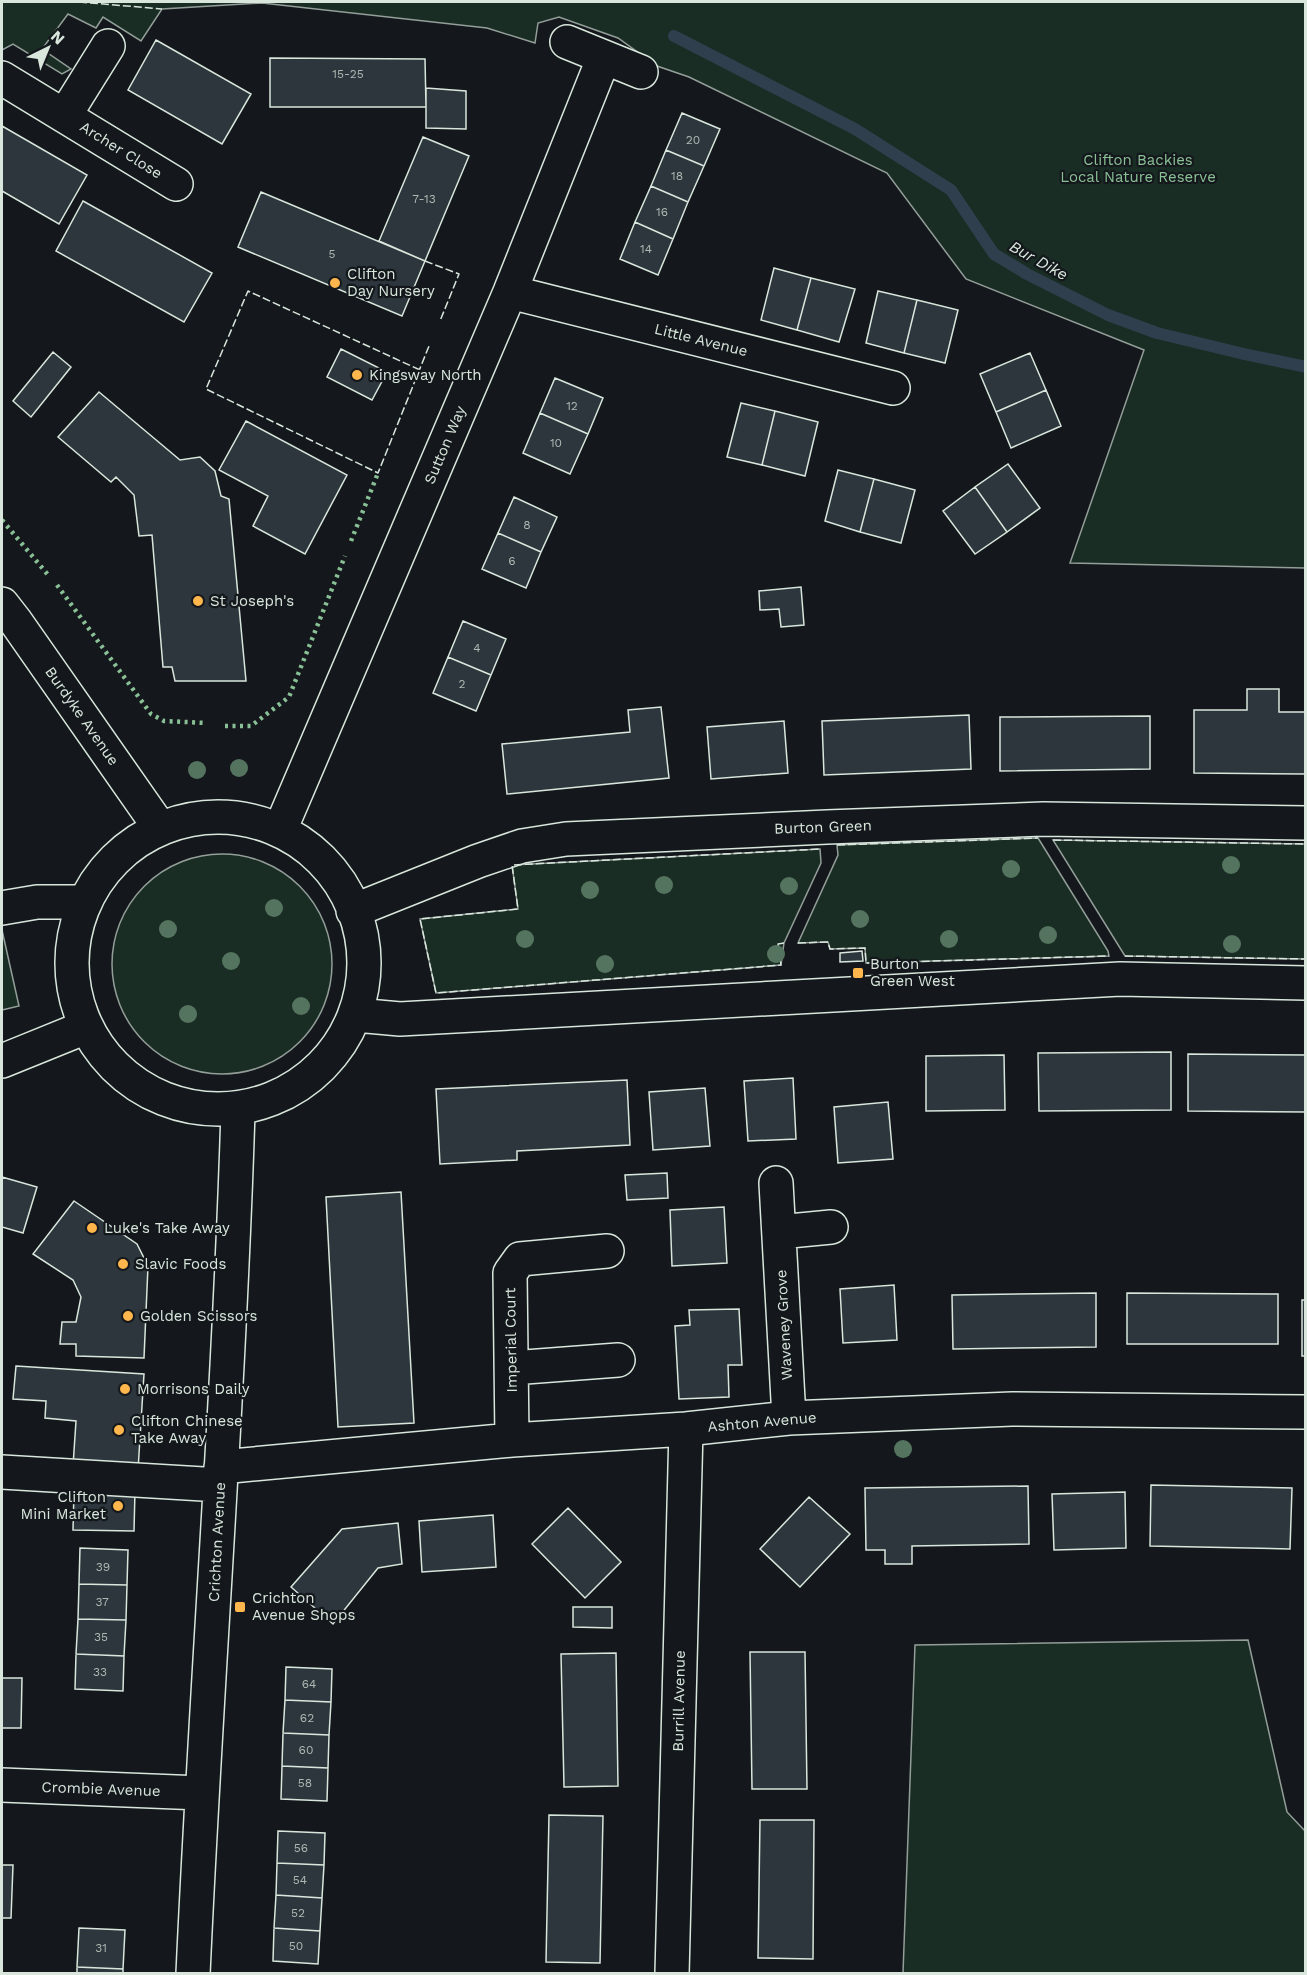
<svg xmlns="http://www.w3.org/2000/svg" width="1307" height="1975" viewBox="0 0 1307 1975" font-family="'Work Sans',sans-serif">
<style>
.green{fill:#1a2d24;stroke:#939e99;stroke-width:1.5}
.lines{fill:none;stroke-linecap:round;stroke-linejoin:round}
.stream{stroke:#2f3f4d;stroke-width:12}
.building{fill:#2c363c;stroke:#d8e6dc;stroke-width:1.5}
.minor-casing{stroke:#d8e6dc;stroke-width:36}
.minor{stroke:#14181c;stroke-width:33}
.hedge{stroke:#8ac095;stroke-width:4.5;stroke-dasharray:3 4.5;stroke-linecap:butt}
.fence{stroke:#d8e6dc;stroke-width:1.5;stroke-dasharray:8 3;stroke-linecap:butt}
.tree{fill:#55745f}
.poi-dot{fill:#ffb74d;stroke:#14181c;stroke-width:2}
.labels{text-anchor:middle;stroke-width:4.5;stroke-linejoin:round;paint-order:stroke}
.number-label{font-size:12px;fill:#adbab4}
.street-label{font-size:15px;fill:#d8e6dc;stroke:#14181c}
.park-label{font-size:15px;fill:#8ac095;stroke:#14181c}
.poi-label{font-size:15px;fill:#d8e6dc;stroke:#14181c;text-anchor:start}
.water-label{font-size:16px;font-style:italic;fill:#d8e6dc;stroke:#14181c}
</style>
<rect width="100%" height="100%" fill="#14181c"/>
<path class="green" d="M2 2H1305V568L1070 563 1144 350 966 279 887 173 689 77 657 66 618 38 559 17 538 23 535 43 487 28 262 3 162 9 141 41 103 17 96 28 68 14 42 49 71 69 62 74 13 44 2 50Z
M1038 838 1108 951 1109 956 866 963 865 948 830 949 828 942 798 943 838 855 837 845Z
M1053 840 1305 844V959L1125 956Z
M820 849 821 863 784 943 781 965 436 993 420 919 518 909 512 865Z
M112 964a110 110 0 1 1 220 0a110 110 0 1 1-220 0Z
M2 930 19 1006 2 1010Z
M1248 1640 1287 1812 1305 1831V1973H903L915 1645Z"/>
<g class="lines">
<path class="stream" d="M674 36 855 129 951 190 994 254 1027 274 1108 315 1157 333 1244 354 1306 367"/>
</g>
<path class="building" d="M156 40 251 94 222 144 128 90Z
M270 58 425 59 426 107H270Z
M426 88 466 91V129L426 128Z
M682 113 720 129 704 166 666 150Z
M2 126 87 175 59 224 2 191Z
M423 137 469 156 425 261 379 241Z
M666 150 704 166 688 202 651 186Z
M651 186 688 202 673 239 635 222Z
M261 192 425 261 402 316 238 247Z
M83 201 212 273 184 322 56 251Z
M635 222 673 239 658 275 620 259Z
M774 268 811 278 797 330 761 320Z
M811 278 855 289 839 342 797 330Z
M878 291 917 300 904 353 866 343Z
M917 300 958 310 945 363 904 353Z
M341 349 387 372 372 400 327 377Z
M53 352 71 367 31 417 13 401Z
M1030 353 1046 390 996 412 980 374Z
M555 378 603 398 588 434 540 413Z
M1046 390 1061 426 1011 448 996 412Z
M99 392 180 460 200 457 215 471 221 496 229 499 246 681H175L172 667H163L152 535 139 536 134 495 116 477 111 482 58 437Z
M741 403 775 411 762 465 727 457Z
M775 411 818 422 805 476 762 465Z
M540 413 588 434 570 474 523 453Z
M246 421 347 475 305 554 253 526 268 496 219 470Z
M1008 464 1040 508 1007 532 975 487Z
M838 470 874 479 860 532 825 521Z
M874 479 915 490 901 543 860 532Z
M975 487 1007 532 975 554 943 511Z
M514 497 557 517 541 552 498 533Z
M498 533 541 552 526 588 482 569Z
M801 587 804 625 781 627 779 609 760 610 759 591Z
M463 621 506 639 491 675 448 657Z
M448 657 491 675 476 711 433 693Z
M1247 689H1279V712H1306V774L1194 773V710H1247Z
M661 707 669 778 507 794 502 744 630 732 628 710Z
M969 715 971 769 824 775 822 721Z
M1150 716V769L1000 771V717Z
M784 721 788 773 711 779 707 727Z
M862 951 863 961 840 962V953Z
M1171 1052V1110L1039 1111 1038 1053Z
M1188 1054 1306 1055V1112L1188 1111Z
M1004 1055 1005 1110 926 1111V1056Z
M793 1078 796 1139 748 1141 744 1081Z
M627 1080 630 1145 517 1151V1160L440 1164 436 1089Z
M705 1088 710 1146 653 1150 649 1092Z
M888 1102 893 1159 838 1163 834 1107Z
M667 1173 668 1198 627 1200 625 1175Z
M2 1177 37 1187 23 1233 2 1227Z
M401 1192 414 1423 338 1427 326 1197Z
M74 1201 137 1244 148 1266 144 1358 76 1356V1344H60L62 1322H76L81 1297 73 1280 33 1254Z
M724 1207 727 1263 672 1266 670 1210Z
M894 1285 897 1340 843 1343 840 1289Z
M1096 1293V1347L953 1349 952 1295Z
M1127 1293 1278 1294V1344H1127Z
M1302 1300H1306V1356H1302Z
M739 1309 742 1365H728L729 1397 679 1399 675 1326 690 1325 689 1310Z
M16 1366 144 1374 138 1470 73 1466 76 1421 45 1418 46 1401 13 1399Z
M1151 1485 1292 1488 1290 1549 1150 1546Z
M1028 1486 1029 1544 912 1546V1564H885V1550H866L865 1488Z
M74 1491H135L134 1531 73 1530Z
M1125 1492 1126 1548 1054 1550 1052 1494Z
M809 1497 850 1534 800 1587 760 1549Z
M568 1508 621 1562 585 1598 532 1544Z
M493 1515 496 1567 422 1572 419 1521Z
M398 1523 402 1564 378 1568 333 1624 291 1587 342 1529Z
M80 1548 128 1550 127 1585 79 1584Z
M79 1584 127 1585 126 1620 78 1619Z
M573 1607H612V1628L573 1627Z
M78 1619 126 1620 124 1656 76 1654Z
M750 1652H805L807 1789H752Z
M616 1653 618 1786 564 1787 561 1654Z
M76 1654 124 1656 123 1691 75 1689Z
M286 1667 332 1669 331 1702 285 1700Z
M2 1678H22L21 1728H2Z
M285 1700 331 1702 329 1735 283 1733Z
M283 1733 329 1735 328 1768 282 1766Z
M282 1766 328 1768 327 1801 281 1799Z
M549 1815 603 1816 600 1963 546 1962Z
M760 1820H814L813 1959 758 1958Z
M278 1831 325 1833 324 1865 277 1863Z
M277 1863 324 1865 322 1898 276 1895Z
M2 1865H13L11 1918H2Z
M276 1895 322 1898 320 1931 274 1928Z
M79 1928 125 1930 123 1969 77 1967Z
M274 1928 320 1931 318 1964 273 1961Z
M77 1967 123 1969V1974H77Z"/>
<g class="lines">
<g class="minor-casing">
<path id="minor" d="M567 42 641 72
M2 78 176 184
M65 115 108 46
M510 292 893 388
M2 604 16 622 160 828
M72 963a146 146 0 1 1 292 0a146 146 0 1 1-292 0Z
M280 830 510 292 604 57
M2 908 37 902H84
M353 911 478 861 522 846 566 839 827 827 1043 819 1306 823
M356 1015 400 1019 1120 979 1306 983
M2 1061 86 1027
M776 1183 789 1418
M779 1232 831 1227
M512 1368 618 1360
M512 1440 510 1273 520 1259 607 1251
M221 1467 512 1440 686 1429 789 1418 1012 1409 1306 1412
M2 1472 220 1485
M2 1785 201 1793
M193 1974C206 1686 229 1399 238 1111
M672 1974 686 1429"/>
</g>
<use href="#minor" class="minor"/>
<path class="hedge" d="M2 520 49 576
M351 541 378 473
M57 585 151 714 164 721 207 723
M225 726H251L289 697 345 556"/>
<path class="fence" d="M79 2 162 9
M425 261 459 274 440 321
M420 370 248 291 206 389 378 473 429 346
M1053 840 1306 844
M837 845 1038 838
M784 943 778 944 781 965 436 993 420 919 518 909 512 865 820 849
M798 943 828 942 830 949 865 948 866 963 1109 956
M1125 956 1306 959"/>
</g>
<g class="tree">
<circle cx="239" cy="768" r="9"/>
<circle cx="197" cy="770" r="9"/>
<circle cx="1231" cy="865" r="9"/>
<circle cx="1011" cy="869" r="9"/>
<circle cx="664" cy="885" r="9"/>
<circle cx="789" cy="886" r="9"/>
<circle cx="590" cy="890" r="9"/>
<circle cx="274" cy="908" r="9"/>
<circle cx="860" cy="919" r="9"/>
<circle cx="168" cy="929" r="9"/>
<circle cx="1048" cy="935" r="9"/>
<circle cx="525" cy="939" r="9"/>
<circle cx="949" cy="939" r="9"/>
<circle cx="1232" cy="944" r="9"/>
<circle cx="776" cy="954" r="9"/>
<circle cx="231" cy="961" r="9"/>
<circle cx="605" cy="964" r="9"/>
<circle cx="301" cy="1006" r="9"/>
<circle cx="188" cy="1014" r="9"/>
<circle cx="903" cy="1449" r="9"/>
</g>
<g class="poi-dot">
<circle cx="335" cy="283" r="6"/>
<circle cx="357" cy="375" r="6"/>
<circle cx="198" cy="601" r="6"/>
<rect x="852" y="967" width="12" height="12" rx="3"/>
<circle cx="92" cy="1228" r="6"/>
<circle cx="123" cy="1264" r="6"/>
<circle cx="128" cy="1316" r="6"/>
<circle cx="125" cy="1389" r="6"/>
<circle cx="119" cy="1430" r="6"/>
<circle cx="118" cy="1506" r="6"/>
<rect x="234" y="1601" width="12" height="12" rx="3"/>
</g>
<g class="labels">
<g class="number-label">
<text x="348" y="78">15-25</text>
<text x="693" y="144">20</text>
<text x="677" y="180">18</text>
<text x="424" y="203">7-13</text>
<text x="662" y="216">16</text>
<text x="646" y="253">14</text>
<text x="332" y="258">5</text>
<text x="572" y="410">12</text>
<text x="556" y="447">10</text>
<text x="527" y="529">8</text>
<text x="512" y="565">6</text>
<text x="477" y="652">4</text>
<text x="462" y="688">2</text>
<text x="103" y="1571">39</text>
<text x="102" y="1606">37</text>
<text x="101" y="1641">35</text>
<text x="100" y="1676">33</text>
<text x="309" y="1688">64</text>
<text x="307" y="1722">62</text>
<text x="306" y="1754">60</text>
<text x="305" y="1787">58</text>
<text x="301" y="1852">56</text>
<text x="300" y="1884">54</text>
<text x="298" y="1917">52</text>
<text x="296" y="1950">50</text>
<text x="101" y="1952">31</text>
</g>
<g class="street-label">
<text transform="translate(121 150) rotate(32)" y="5">Archer Close</text>
<text transform="translate(701 340) rotate(14)" y="5">Little Avenue</text>
<text transform="translate(445 445) rotate(-67)" y="5">Sutton Way</text>
<text transform="translate(82 716) rotate(55)" y="5">Burdyke Avenue</text>
<text transform="translate(823 827) rotate(-2)" y="5">Burton Green</text>
<text transform="translate(784 1325) rotate(-93)" y="5">Waveney Grove</text>
<text transform="translate(511 1340) rotate(-91)" y="5">Imperial Court</text>
<text transform="translate(762 1422) rotate(-5)" y="5">Ashton Avenue</text>
<text transform="translate(217 1542) rotate(-87)" y="5">Crichton Avenue</text>
<text transform="translate(679 1701) rotate(-89)" y="5">Burrill Avenue</text>
<text transform="translate(101 1789) rotate(2)" y="5">Crombie Avenue</text>
</g>
<g class="park-label">
<text x="1138" y="165">Clifton Backies<tspan x="1138" dy="17">Local Nature Reserve</tspan></text>
</g>
<g class="poi-label">
<text x="347" y="279">Clifton<tspan x="347" dy="17">Day Nursery</tspan></text>
<text x="369" y="380">Kingsway North</text>
<text x="210" y="606">St Joseph's</text>
<text x="870" y="969">Burton<tspan x="870" dy="17">Green West</tspan></text>
<text x="104" y="1233">Luke's Take Away</text>
<text x="135" y="1269">Slavic Foods</text>
<text x="140" y="1321">Golden Scissors</text>
<text x="137" y="1394">Morrisons Daily</text>
<text x="131" y="1426">Clifton Chinese<tspan x="131" dy="17">Take Away</tspan></text>
<text x="106" y="1502" text-anchor="end">Clifton<tspan x="106" dy="17">Mini Market</tspan></text>
<text x="252" y="1603">Crichton<tspan x="252" dy="17">Avenue Shops</tspan></text>
</g>
<g class="water-label">
<text transform="translate(1039 260) rotate(29)" y="6">Bur Dike</text>
</g>
</g>
<rect width="1307" height="1975" fill="none" stroke="#d8e6dc" stroke-width="6"/>
<g transform="translate(48 48) rotate(43)" stroke="#14181c" stroke-width="4.5" paint-order="stroke">
<path d="M0-4.5L10 22L0 15L-10 22Z" fill="#d8e6dc"/>
<text y="-9" font-size="16" font-weight="bold" text-anchor="middle" fill="#d8e6dc">N</text>
</g>
</svg>
